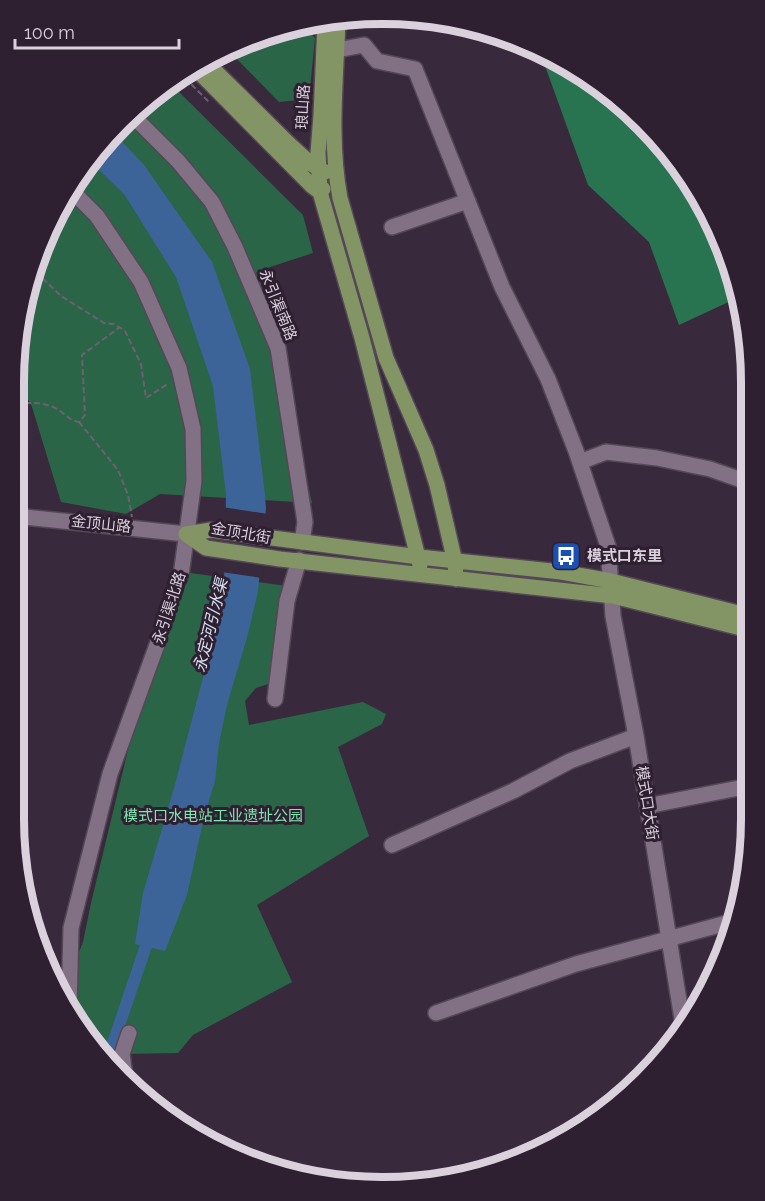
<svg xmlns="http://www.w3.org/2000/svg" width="765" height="1201" viewBox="0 0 765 1201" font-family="Raleway,'Noto Sans SC',sans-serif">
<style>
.green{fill:#2a6548}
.forest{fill:#287450}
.water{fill:#3d6498}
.pier{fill:#39293c}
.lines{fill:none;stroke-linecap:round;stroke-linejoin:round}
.canal{stroke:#3d6498;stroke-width:12}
.minor-casing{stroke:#544756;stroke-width:18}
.major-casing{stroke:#544756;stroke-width:18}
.path{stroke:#6e6071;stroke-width:2;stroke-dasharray:6 3;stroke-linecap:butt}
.minor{stroke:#827085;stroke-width:15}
.major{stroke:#839564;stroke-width:15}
.labels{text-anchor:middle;stroke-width:6;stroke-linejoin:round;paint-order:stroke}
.street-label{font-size:15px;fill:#dbd1dd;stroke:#2e1f31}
.poi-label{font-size:15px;font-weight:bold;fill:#dbd1dd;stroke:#2e1f31;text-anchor:start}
.park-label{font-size:15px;fill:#7fe7b1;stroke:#2e1f31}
.water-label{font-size:16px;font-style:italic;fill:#d6e2f1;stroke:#2e1f31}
.rim{fill:none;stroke:#dbd1dd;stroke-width:8}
</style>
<rect width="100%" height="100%" fill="#39293c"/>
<path class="green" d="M306 28 315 38 309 99 279 102 227 49Z
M174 87 303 215 313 253 258 271 312 503 160 494 126 514 61 502 32 407 16 376 17 334 51 220 105 139Z
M190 573 287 586 271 683 256 688 245 701 249 725 363 702 386 714 382 724 338 747 369 836 257 905 292 982 193 1035 178 1053 122 1054 97 1047 79 1027 76 1001 78 955 83 942 91 903 134 725Z"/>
<path class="forest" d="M544 63 636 119 714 220 735 299 679 325 649 242 588 185Z"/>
<path class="water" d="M114 133 144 165 212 262 250 369 265 495 266 509 258 591 248 634 227 705 219 743 215 781 204 817 187 895 165 951 135 944 143 893 174 788 217 624 224 585 226 495 213 386 176 277 124 194 90 161 105 139Z"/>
<path class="pier" d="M222 507 268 514 262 578 221 572Z"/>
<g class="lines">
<path class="canal" d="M108 1058 151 931"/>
<g class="minor-casing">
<path id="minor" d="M337 50 364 45 377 61 415 69 502 287 548 379 576 451 608 546 613 616 636 736 683 1025
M134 117 178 161 212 202 235 247 278 348 305 522 302 542
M71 190 97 216 141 282 179 368 193 429 194 481 181 575
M392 227 468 201
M580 462 606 452 657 458 710 469 750 483
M15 516 186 534
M275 699 287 601 299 560
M647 806 749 786
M15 826H16
M392 845 513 791 570 761 636 736
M69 1010 71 928 110 774 158 642
M436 1013 576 964 734 921
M125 1076 122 1054 129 1033"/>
</g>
<g class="major-casing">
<path id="major" d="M338 20C336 78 329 140 340 198L386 358 426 450 437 485 455 562 456 579
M325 23 321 115 318 153 320 192 362 338 420 565
M206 62 288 143 311 164 325 172
M196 69 312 186 320 192 323 189
M186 534 206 548 280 559 613 596 749 630
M186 534 211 530 419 557 561 572 611 581 750 616"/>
</g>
<path class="path" d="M185 78 210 103
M36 272 61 296 104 323 114 324 125 331 141 364 146 398 169 383
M16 403C27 403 40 402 50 406 62 409 68 421 79 422L85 415 82 355 120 327
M79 422 118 470 128 495 132 517
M162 632 178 586"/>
<use href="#minor" class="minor"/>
<use href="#major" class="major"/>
</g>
<defs>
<g id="bus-square" transform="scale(1.5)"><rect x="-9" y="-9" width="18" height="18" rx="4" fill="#1a4fb4" stroke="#2e1f31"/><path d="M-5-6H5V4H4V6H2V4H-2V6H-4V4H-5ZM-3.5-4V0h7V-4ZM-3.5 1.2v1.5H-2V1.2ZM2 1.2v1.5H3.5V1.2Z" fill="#fff"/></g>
</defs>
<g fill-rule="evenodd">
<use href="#bus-square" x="566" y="556"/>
</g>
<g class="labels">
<g class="street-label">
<text transform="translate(303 107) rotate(-87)" y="5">琅山路</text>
<text transform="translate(278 305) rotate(68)" y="5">永引渠南路</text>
<text transform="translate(101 524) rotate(6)" y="5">金顶山路</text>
<text transform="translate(241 533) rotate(10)" y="5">金顶北街</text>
<text transform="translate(169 608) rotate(-72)" y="5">永引渠北路</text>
<text transform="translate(647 803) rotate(81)" y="5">模式口大街</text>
</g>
<g class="poi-label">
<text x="587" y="561">模式口东里</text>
</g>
<g class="park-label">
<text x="213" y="821">模式口水电站工业遗址公园</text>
</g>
<g class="water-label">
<text transform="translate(210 625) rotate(-76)" y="6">永定河引水渠</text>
</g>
</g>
<path d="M0 0H765V1201H0ZM382 24H383A358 358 0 0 1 741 382V819A358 358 0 0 1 383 1177H382A358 358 0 0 1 24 819V382A358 358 0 0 1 382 24Z" fill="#2e1f31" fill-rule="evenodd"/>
<path class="rim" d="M382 24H383A358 358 0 0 1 741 382V819A358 358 0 0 1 383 1177H382A358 358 0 0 1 24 819V382A358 358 0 0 1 382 24Z"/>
<path d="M15 39v9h164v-9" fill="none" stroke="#dbd1dd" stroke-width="3"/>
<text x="24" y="39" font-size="18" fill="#dbd1dd" stroke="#2e1f31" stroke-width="4.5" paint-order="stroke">100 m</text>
</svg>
